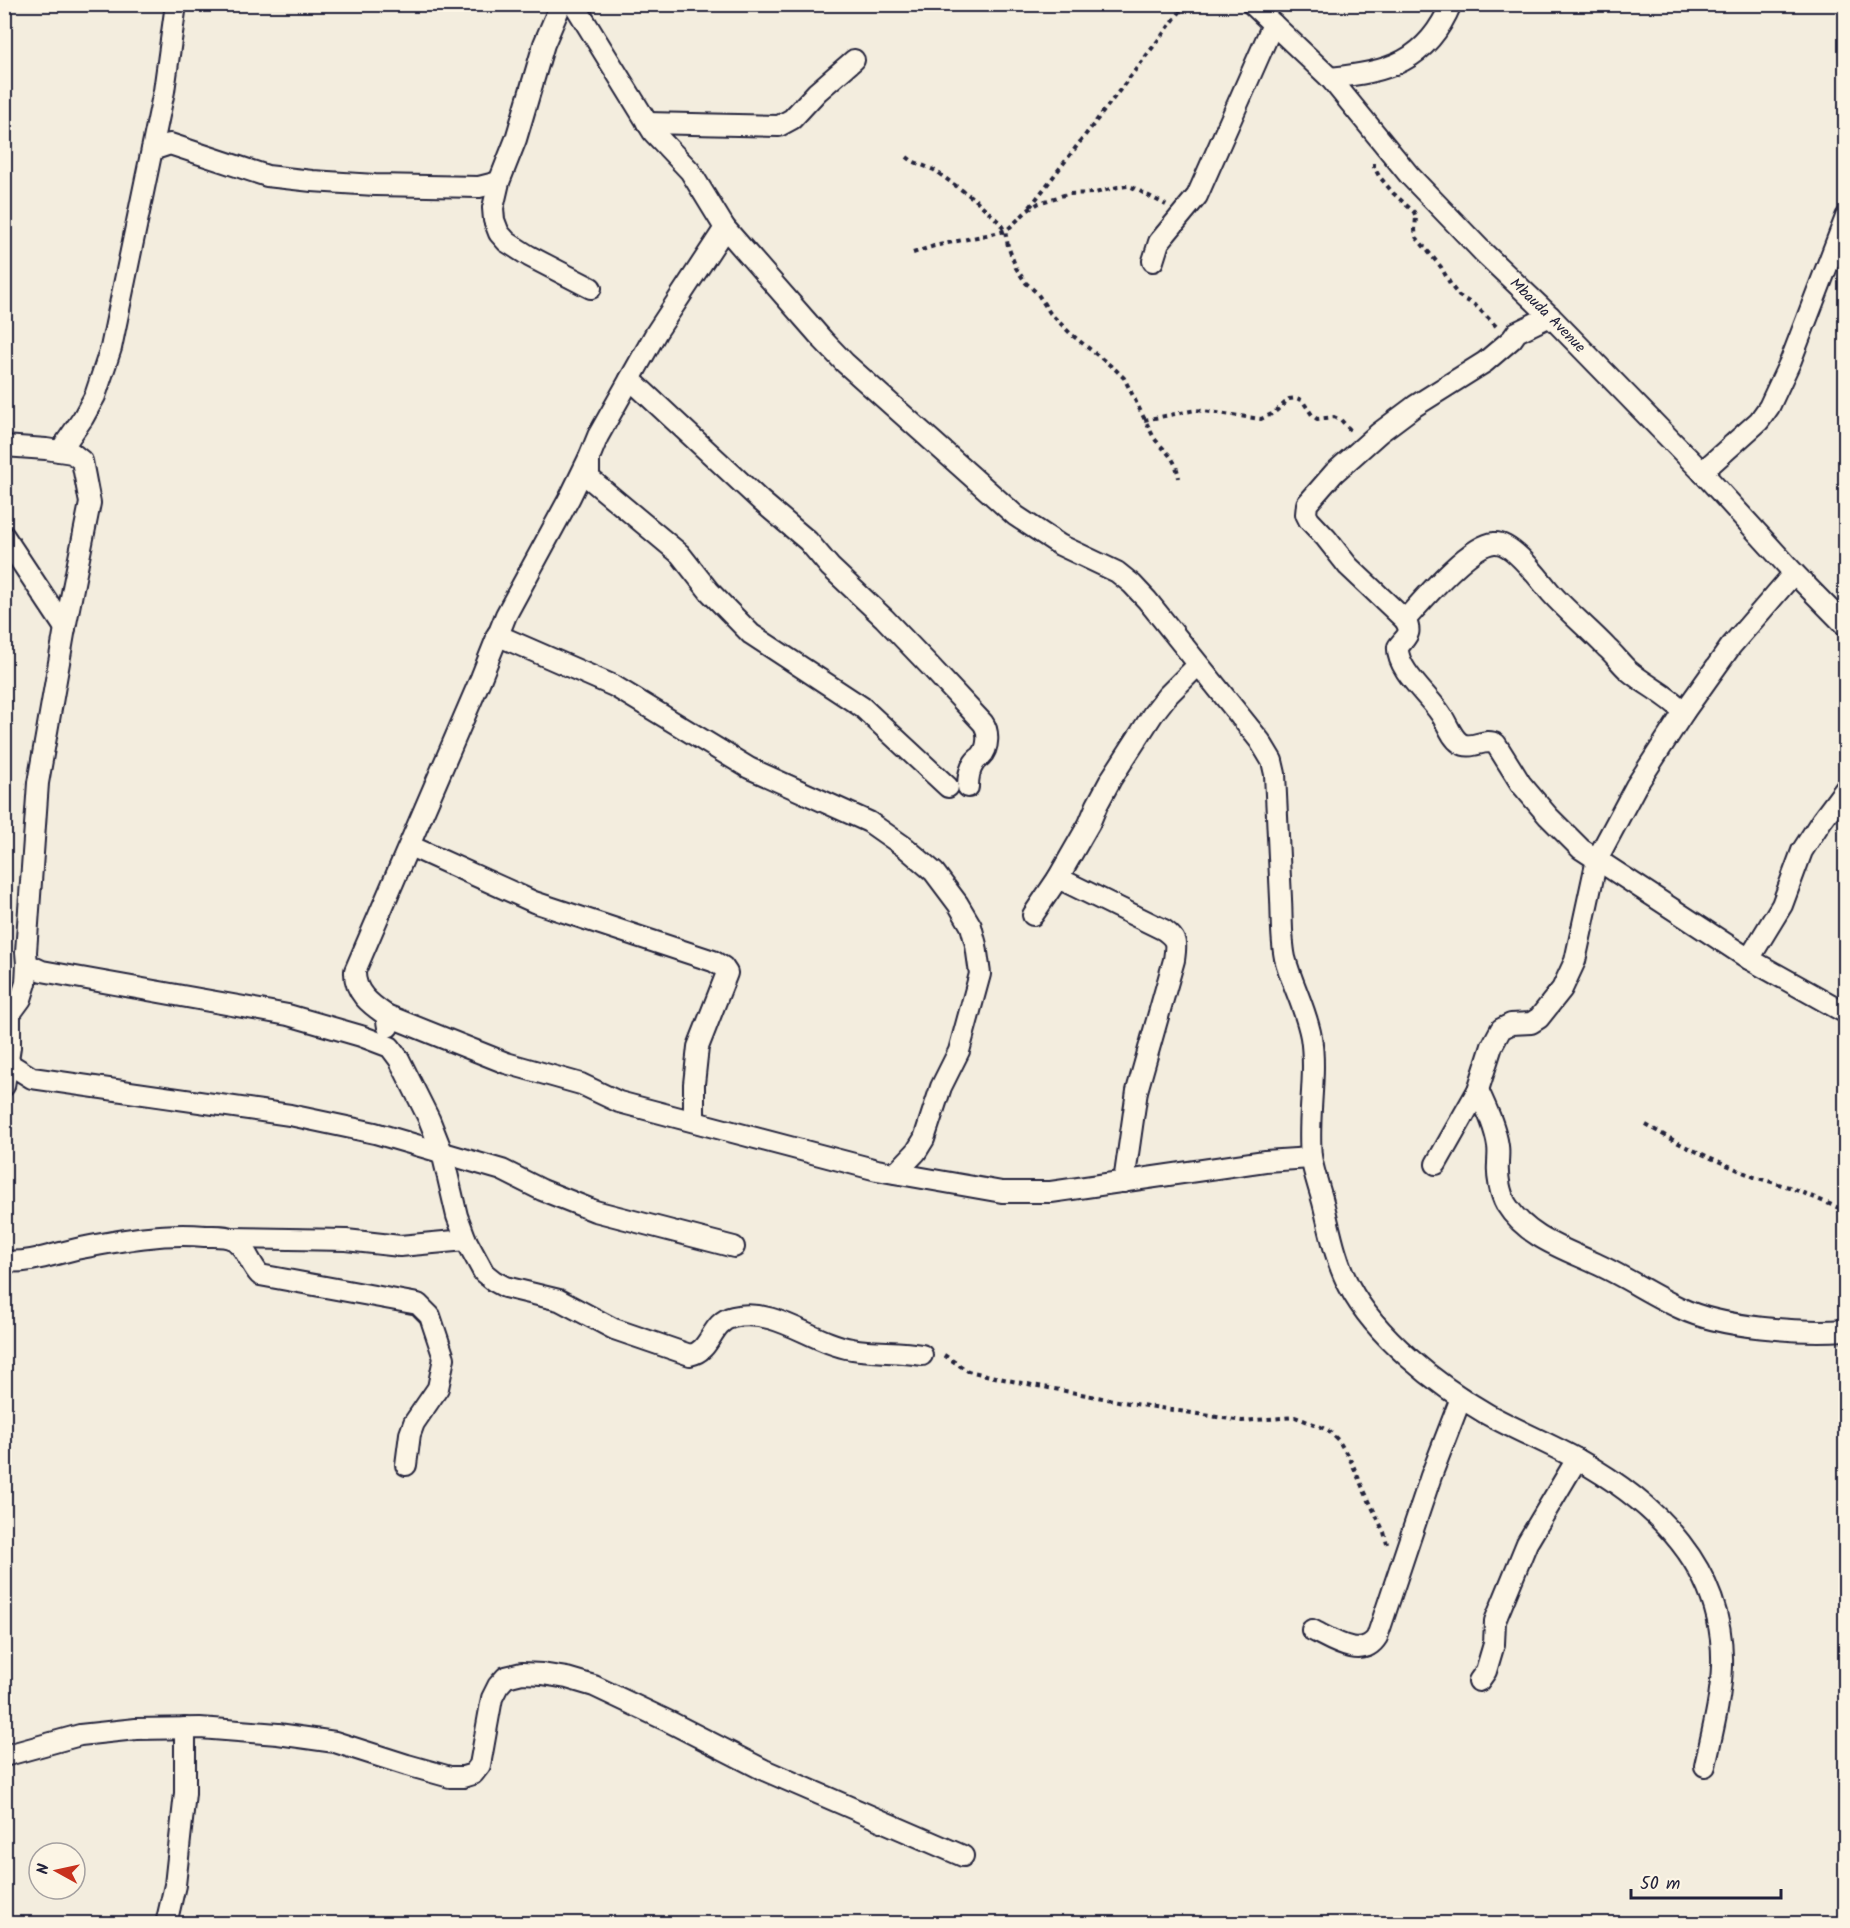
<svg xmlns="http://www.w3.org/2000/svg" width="1850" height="1928" viewBox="0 0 1850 1928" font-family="Kalam,sans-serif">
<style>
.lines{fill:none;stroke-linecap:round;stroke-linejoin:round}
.minor-casing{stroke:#22223b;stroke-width:24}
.path{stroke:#22223b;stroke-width:4;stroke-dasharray:4.5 4.5;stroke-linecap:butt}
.minor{stroke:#fcf5e5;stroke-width:20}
.labels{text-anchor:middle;stroke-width:5;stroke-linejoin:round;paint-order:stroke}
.street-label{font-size:15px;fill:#22223b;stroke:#fcf5e5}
</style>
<rect width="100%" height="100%" fill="#f3edde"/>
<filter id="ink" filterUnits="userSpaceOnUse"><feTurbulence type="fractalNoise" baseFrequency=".0167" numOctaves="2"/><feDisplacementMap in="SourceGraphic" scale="12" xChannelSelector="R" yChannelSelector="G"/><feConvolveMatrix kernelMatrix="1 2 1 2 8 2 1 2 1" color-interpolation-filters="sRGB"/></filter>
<g filter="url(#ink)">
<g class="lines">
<g class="minor-casing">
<g id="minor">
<path d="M561 4 544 44 516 139 499 182 493 208 494 220 499 233 507 242 529 256 591 288"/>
<path d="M574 4 653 132 690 171 725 228 823 340 845 363 1016 516 1060 545 1117 572 1132 584 1147 600 1260 741 1272 761 1275 774C1277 816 1279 857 1281 899 1282 918 1281 939 1285 958 1292 985 1306 1009 1311 1037 1317 1076 1307 1116 1311 1156 1313 1171 1319 1187 1323 1202 1330 1230 1335 1260 1349 1286 1376 1337 1437 1385 1487 1414 1516 1430 1548 1443 1577 1459 1656 1503 1725 1569 1722 1666 1721 1700 1712 1733 1705 1766"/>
<path id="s1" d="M1252 4 1330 78 1410 176 1484 253 1550 316 1702 472 1794 573 1846 626"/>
<path d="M1330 78C1388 72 1427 62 1451 4"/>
<path d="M647 123 779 126 792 119 817 92 854 60"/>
<path d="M152 150 170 144 267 176 312 181 375 185 479 187 499 182"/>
<path d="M725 228 656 333 598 436 589 458V478L680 554 709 591 751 634 862 707 948 787"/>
<path d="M1153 261 1159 242 1197 196 1273 24"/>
<path d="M1550 316 1517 332 1512 339 1485 362 1415 406 1379 433 1334 473 1307 504 1306 514 1309 520 1326 538 1348 566 1405 620C1413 634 1406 636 1398 647 1396 669 1429 696 1440 713 1447 722 1451 737 1460 743 1472 751 1484 737 1496 744L1521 784 1548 816 1581 849 1749 959 1846 1013"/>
<path d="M630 379 761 501 808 541 830 567 884 618 930 666 983 723C989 731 989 748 981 756 976 761 979 756 974 763 969 770 968 779 968 787"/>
<path d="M4 446 46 449 72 453 82 461 90 503 65 628 38 783 26 952 27 964 42 971 288 1015 361 1036 390 1047 399 1059 429 1119 442 1152 457 1216 466 1240 484 1273 494 1281 505 1287 559 1300 614 1329 690 1355C712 1351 710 1322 733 1317 776 1307 812 1343 852 1349 875 1353 898 1351 922 1355"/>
<path d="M60 451 83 418 95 396 111 348 164 91 176 4"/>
<path d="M1702 472 1759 421 1769 407 1791 360 1846 217"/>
<path d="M4 536 65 628"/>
<path d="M1405 620C1422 601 1469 545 1494 543 1512 541 1540 580 1551 593 1569 613 1589 629 1607 648 1615 655 1621 664 1629 671 1647 686 1668 695 1684 712"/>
<path d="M497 635 614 686 749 768 869 822 906 848 934 872 958 904 971 926 976 945 980 974 959 1051 941 1087 924 1139 916 1152 896 1173"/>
<path d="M410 846 534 902 713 961 723 967 727 973 698 1047 694 1084V1121"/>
<path d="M1058 878 1164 930C1178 940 1176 944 1174 960L1137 1091 1124 1182"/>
<path d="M1033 915 1058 878 1089 824 1097 805 1111 779 1153 714 1167 696 1198 665"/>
<path d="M1749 959 1782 905 1802 851 1822 820 1846 788"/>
<path d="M386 1015 506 1063 581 1084 619 1102 877 1170 1002 1192H1051L1265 1161 1311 1158"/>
<path d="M388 1027 386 1015C370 1004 354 992 355 971L481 678 506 615 570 497 588 460"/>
<path d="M8 1063 32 1078 290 1115 375 1133 502 1170 542 1190 595 1211 734 1247"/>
<path d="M4 1086 10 1047V1014L21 999 26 983 27 964"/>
<path d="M1478 1090C1486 1108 1495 1126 1498 1146 1499 1152 1498 1158 1498 1164 1497 1176 1500 1193 1506 1204 1527 1238 1565 1249 1599 1265 1627 1278 1652 1295 1680 1308 1721 1328 1800 1333 1846 1330"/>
<path d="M1436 1164 1478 1090 1492 1046 1501 1029 1511 1024 1531 1023 1539 1018 1562 989 1575 961 1597 859 1636 786 1684 712 1731 646 1794 573"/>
<path d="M230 1238 346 1240 400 1246 466 1240"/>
<path d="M4 1261C30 1264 56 1253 81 1248 122 1240 165 1232 205 1236 214 1236 225 1235 233 1239 247 1248 249 1263 260 1275L418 1304 430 1316 444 1358 438 1388 414 1423 410 1434 406 1465"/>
<path d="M1312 1630C1331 1639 1362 1661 1377 1637L1431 1476 1461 1398"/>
<path d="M1479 1681 1486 1671 1494 1644 1495 1621 1527 1543 1577 1459"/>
<path d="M4 1756 80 1735 136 1729 200 1728 278 1734 335 1742 407 1765 450 1777H463L473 1774 480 1765 492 1698 498 1686 506 1677 522 1673 542 1674 567 1678 594 1686 670 1722 764 1770 963 1856"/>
<path d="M166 1924 175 1885 185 1793V1728"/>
</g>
</g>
<path class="path" d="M907 157 912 161 934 170 977 201 999 222 1005 231 1008 246 1016 268 1026 283 1037 293 1050 313 1072 335 1116 370 1124 378 1154 438C1166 453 1175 456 1179 478
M1374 163V167L1379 176 1393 193 1414 212 1416 217 1415 230 1416 237 1441 267 1452 287 1459 296 1476 306 1498 328
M1030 207 1186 4
M913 253 934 246 1001 232 1007 230 1028 210 1039 203 1067 194 1095 193 1118 187 1128 186 1134 188 1166 205
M1144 420 1196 410 1261 419 1274 413 1289 399 1296 398 1302 400 1312 415 1317 419 1334 417 1341 420 1352 432
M1646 1125 1684 1146 1754 1177 1789 1187 1846 1211
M944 1355 968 1371 1017 1382 1129 1403 1242 1421 1295 1417 1319 1426 1330 1432 1339 1441 1352 1463 1361 1484 1384 1532 1387 1544"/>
<use href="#minor" class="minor"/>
</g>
</g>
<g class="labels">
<g class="street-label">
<text dy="5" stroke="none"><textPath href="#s1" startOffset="430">Mbauda Avenue</textPath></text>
</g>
</g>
<rect width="1850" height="1928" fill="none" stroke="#fcf5e5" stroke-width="24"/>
<rect x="12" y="12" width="1826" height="1904" fill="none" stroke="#22223b" stroke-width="2" filter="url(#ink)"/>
<g transform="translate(57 1871) rotate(278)"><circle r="28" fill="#fcf5e5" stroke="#a5a1a1" stroke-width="1.5"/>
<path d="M0-4.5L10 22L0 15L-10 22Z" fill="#c8321e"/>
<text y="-9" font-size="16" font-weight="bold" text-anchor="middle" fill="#22223b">N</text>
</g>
<path d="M1631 1889v9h150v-9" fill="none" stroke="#22223b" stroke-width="3"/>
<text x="1640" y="1889" font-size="18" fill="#22223b" stroke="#fcf5e5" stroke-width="4.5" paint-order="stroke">50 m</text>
</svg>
